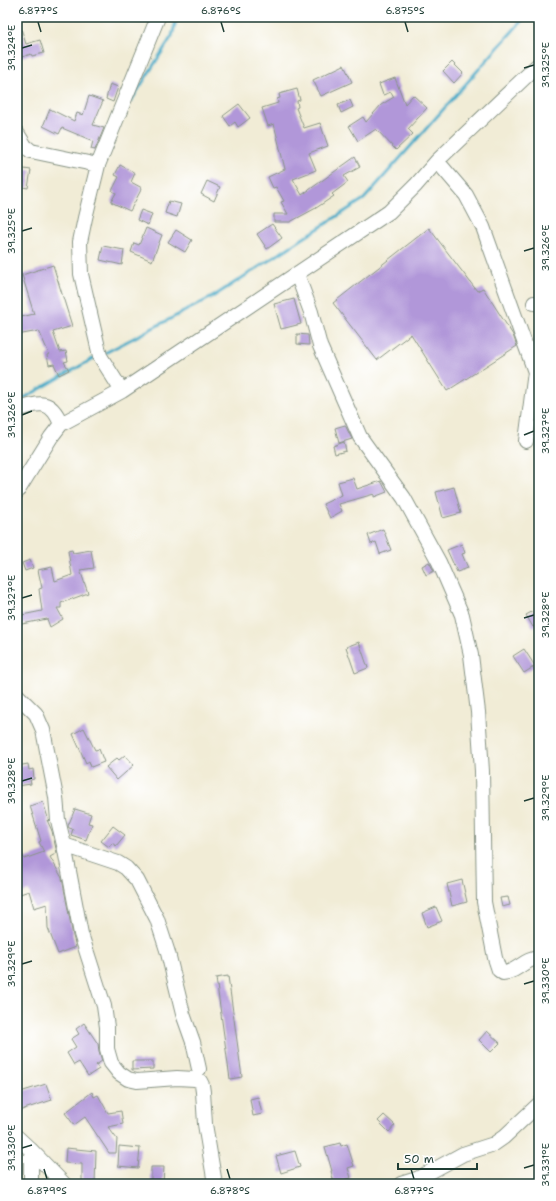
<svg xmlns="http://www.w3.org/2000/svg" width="556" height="1201" viewBox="0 0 556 1201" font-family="'Shantell Sans',sans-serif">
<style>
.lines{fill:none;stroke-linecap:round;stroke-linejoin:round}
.stream{stroke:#47aac7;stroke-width:3}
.building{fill:#b197d9}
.minor-casing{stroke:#889485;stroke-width:16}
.minor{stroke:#fff;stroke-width:14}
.ticks{fill:none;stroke:#1f3d34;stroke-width:1.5}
.neatline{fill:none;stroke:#1f3d34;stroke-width:1.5}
.ticks-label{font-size:10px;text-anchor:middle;fill:#1f3d34}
</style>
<rect width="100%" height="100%" fill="#fff"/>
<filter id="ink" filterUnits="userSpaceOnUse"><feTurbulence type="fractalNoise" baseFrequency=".025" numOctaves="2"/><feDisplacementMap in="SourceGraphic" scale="8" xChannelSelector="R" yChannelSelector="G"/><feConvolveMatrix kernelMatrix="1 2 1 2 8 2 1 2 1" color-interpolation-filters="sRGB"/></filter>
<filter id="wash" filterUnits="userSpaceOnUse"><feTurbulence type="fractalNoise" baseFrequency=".012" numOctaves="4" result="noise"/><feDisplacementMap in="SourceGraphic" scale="16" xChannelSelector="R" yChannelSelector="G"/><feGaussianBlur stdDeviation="0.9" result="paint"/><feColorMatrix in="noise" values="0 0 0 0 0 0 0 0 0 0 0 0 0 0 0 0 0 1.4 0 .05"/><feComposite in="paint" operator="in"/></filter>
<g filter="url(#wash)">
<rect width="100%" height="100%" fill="#f1ecd6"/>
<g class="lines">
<path class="stream" d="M131 101 172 36 177 17
M103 354 214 296 364 199 525 17
M17 402 96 357"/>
</g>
<g id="blocks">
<path class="building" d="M17 22H19L26 44 40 40 44 53 32 56 31 54 17 59Z
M452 62 463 73 454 83 443 71Z
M344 65 352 82 321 96 313 80Z
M395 78 405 104 413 95 427 108 408 129 413 134 396 150 376 129 358 141 349 126 363 117 366 122 381 105 394 97 391 92 383 95 379 84Z
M110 84 118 87 113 102 106 99Z
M297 89 300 100 297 101 298 107 296 108 304 128 320 123 328 146 309 153 316 170 293 179 302 195 355 157 360 167 344 176 348 182 332 194 334 196 316 208 290 222H274V214H288L281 202 284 201 276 187 273 188 268 177 285 169 274 124 268 126 262 108 278 103 277 99 280 98 279 94Z
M89 96 103 101 93 125 104 128 95 150 91 149 93 141 62 128 59 134 43 126 50 109 74 121 77 113 83 115Z
M350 100 353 107 341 113 338 105Z
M239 104 250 118 238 127 235 122 230 126 223 116Z
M120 165 135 173 131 182 142 188 130 211 111 202 116 193 112 191 119 177 115 175Z
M17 168 31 170 28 188 17 186Z
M207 181 220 187 214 201 201 194Z
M169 201 181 204 177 217 165 213Z
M141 210 152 214 148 225 137 220Z
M272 224 282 238 267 249 257 234Z
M146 228 162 235 152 261 131 252 134 243 139 245Z
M429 228 477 291 483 288 513 335 517 346 447 391 411 334 377 360 333 303Z
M176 230 192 240 185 252 168 242Z
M103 246 124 250 122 265 100 260Z
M53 265 72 326 53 332 60 352 66 351 68 361 64 362 69 370 59 375 54 364 49 365 47 355 49 354 39 331 17 335V318L34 314 22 275Z
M294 299 301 324 281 329 274 304Z
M297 334 308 335 309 345 297 344Z
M345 425 352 439 339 443 335 428Z
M344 442 346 451 335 454 333 446Z
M353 478 357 489 381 481 387 492 374 497V494L339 504 342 511 330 518 323 504 342 495 338 482Z
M454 487 461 513 443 518 436 492Z
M383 529 391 550 380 554 376 542 371 544 368 535Z
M462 544 465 553 462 554 468 568 457 572 447 550Z
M72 550 73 553 91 550 94 568 80 570 88 593 61 603V608H57L63 619 50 627 47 619 17 625V616L42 611 39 589 42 588 38 570 52 567 55 581 72 575 68 551Z
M30 560 33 568 25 571 22 563Z
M429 562 434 571 426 575 422 566Z
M539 608V624L533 627 526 615Z
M359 642 368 668 355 673 346 647Z
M524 649 535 666 524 673 513 656Z
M84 728 95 750 99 749 104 762 91 767 89 761 86 763 73 734Z
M125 755 134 765 117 780 106 767 117 758 119 760Z
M28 764 29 770 33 769 34 779 30 780 31 784 17 786V766Z
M43 802 49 821 47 820 52 831 57 853 50 857 62 878 73 936 76 947 58 954 48 928 47 904 34 908 29 891 17 895V843L19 842 24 859 44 852 39 842 41 841 30 806Z
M75 809 91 814 88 823 92 824 86 840 71 835 73 829 69 828 68 826Z
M113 826 125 835 116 846 112 843 109 847 101 841Z
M462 880 467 902 452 906 447 884Z
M508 897 510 905 502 907 500 898Z
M436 907 442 921 427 927 422 913Z
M228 976 242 1077 230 1079 216 978Z
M84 1023 98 1044 99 1051 102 1061 96 1065 99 1069 88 1076 79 1062 74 1065 67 1053 76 1047 71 1039 79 1034 76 1029Z
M487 1031 500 1043 491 1052 479 1040Z
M132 1061H153V1069L132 1070Z
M46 1084 52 1100 24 1109 17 1113V1093Z
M92 1092 94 1097 98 1095 108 1113 121 1111 123 1124 108 1127 117 1139 116 1153H109L85 1117 74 1125 65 1113Z
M258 1097 262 1114 253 1116 250 1099Z
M384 1115 395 1125 389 1132 378 1121Z
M340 1143 341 1146 347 1144 354 1166 348 1168 351 1178 334 1183 331 1171H332L325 1147Z
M119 1146 140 1148 138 1168 118 1166Z
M66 1148 96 1151 95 1184H82V1164L65 1163Z
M295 1151 300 1167 281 1173 276 1156Z
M151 1167H164L163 1184H151Z"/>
</g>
</g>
<g filter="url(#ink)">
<use href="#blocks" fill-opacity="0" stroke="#889485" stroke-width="1"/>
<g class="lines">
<g class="minor-casing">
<path id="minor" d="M17 133 25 146 31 151 98 165
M437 161 466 195 483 227 535 372 526 441
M297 274 311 312 320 346 360 437 404 498 439 562 462 615 471 655 478 712 482 771 484 902 495 958 499 970 503 973C516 973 526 957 539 959
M534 303 539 304
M122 391 100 356 81 274 80 242 85 218 98 165 158 17
M17 410C40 402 51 399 61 424
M17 492 51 437 61 424 122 391 389 212 416 185 437 161 539 64
M17 695 36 714 43 730 56 797 58 820 64 845 81 934 104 1006 107 1027V1049L111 1063 119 1073 128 1079 137 1081 177 1078 195 1079 200 1081 202 1085 203 1092 205 1124 215 1184
M64 845 118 863 126 868 137 880 157 919 168 953 183 1014 193 1042 199 1069
M17 1137 31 1150 64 1184
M31 1150V1184
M401 1184 417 1179 463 1154 494 1144 504 1137 539 1104"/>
</g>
<use href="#minor" class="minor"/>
</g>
</g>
<path class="ticks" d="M38 22 41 32M221 22 224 32M405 22 408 32M22 48 32 45M524 68 534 65M22 231 32 228M524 251 534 248M22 415 32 411M524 435 534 431M22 598 32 595M524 618 534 615M22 781 32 778M524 801 534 798M22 964 32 961M524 984 534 981M22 1148 32 1145M524 1168 534 1165M44 1169 47 1179M227 1169 230 1179M411 1169 414 1179"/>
<rect width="556" height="1201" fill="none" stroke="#fff" stroke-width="44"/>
<path d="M398 1163v6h79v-6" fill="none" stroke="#1f3d34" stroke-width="2"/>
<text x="404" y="1163" font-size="12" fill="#1f3d34" stroke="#ffffff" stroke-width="3" paint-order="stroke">50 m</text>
<rect x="22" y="22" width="512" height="1157" class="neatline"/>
<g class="ticks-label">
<text x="38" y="14">6.877°S</text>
<text x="221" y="14">6.876°S</text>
<text x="405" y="14">6.875°S</text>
<text transform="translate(11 48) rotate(-90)" y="4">39.324°E</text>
<text transform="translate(545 65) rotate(-90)" y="4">39.325°E</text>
<text transform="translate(11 231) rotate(-90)" y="4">39.325°E</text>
<text transform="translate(545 248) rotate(-90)" y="4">39.326°E</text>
<text transform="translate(11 415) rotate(-90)" y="4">39.326°E</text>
<text transform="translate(545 431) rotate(-90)" y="4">39.327°E</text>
<text transform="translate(11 598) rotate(-90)" y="4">39.327°E</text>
<text transform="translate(545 615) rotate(-90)" y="4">39.328°E</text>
<text transform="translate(11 781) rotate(-90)" y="4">39.328°E</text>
<text transform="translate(545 798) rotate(-90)" y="4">39.329°E</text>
<text transform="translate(11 964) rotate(-90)" y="4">39.329°E</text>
<text transform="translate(545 981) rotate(-90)" y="4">39.330°E</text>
<text transform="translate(11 1148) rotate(-90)" y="4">39.330°E</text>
<text transform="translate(545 1165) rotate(-90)" y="4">39.331°E</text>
<text x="47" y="1194">6.879°S</text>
<text x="230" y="1194">6.878°S</text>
<text x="414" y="1194">6.877°S</text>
</g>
</svg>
